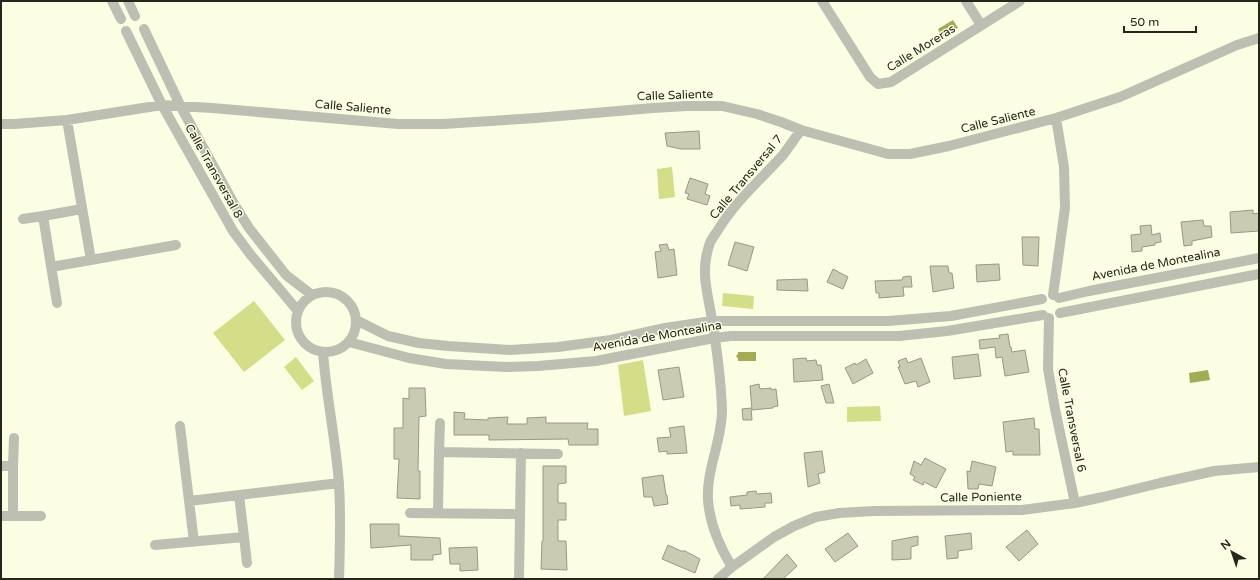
<svg xmlns="http://www.w3.org/2000/svg" width="1260" height="580" viewBox="0 0 1260 580" font-family="'Varela Round',sans-serif">
<style>
.green{fill:#d4dd87}
.water{fill:#a3ab56}
.building{fill:#c9ccb1;stroke:#979a80}
.lines{fill:none;stroke-linecap:round;stroke-linejoin:round}
.minor{stroke:#bdbfb3;stroke-width:10}
.labels{text-anchor:middle;stroke-width:3;stroke-linejoin:round;paint-order:stroke}
.street-label{font-size:12px;fill:#25271c;stroke:#fbfee2}
</style>
<rect width="100%" height="100%" fill="#fbfee2"/>
<path class="green" d="M672 167 675 197 659 199 657 169Z
M723 293 754 296 753 309 722 306Z
M254 301 285 340 244 372 213 333Z
M296 357 314 381 302 390 284 367Z
M643 360 651 411 624 416 618 365Z
M880 406 881 421 847 422V407Z"/>
<path class="water" d="M953 20 958 28 942 37 938 29Z
M738 352H756V361H738V359L736 356 738 354Z
M1208 370 1210 380 1190 383 1189 373Z"/>
<path class="building" d="M699 131 700 149H681L667 146 665 133Z
M690 178 708 184 705 194 710 196 707 205 687 199 689 194 685 193Z
M1253 210V214L1259 213V231L1231 233 1230 212Z
M1203 220 1204 226H1211L1212 237 1192 241V245L1184 246 1181 222Z
M1151 225 1152 235 1160 233 1161 242 1155 243V245L1142 247V251L1132 252 1131 235 1141 234 1140 226Z
M1022 237H1039L1038 266 1023 265Z
M735 242 754 247 747 271 728 265Z
M667 244 669 250 674 249 677 275 658 278 655 252 661 251 659 245Z
M999 264 1000 280 977 282 976 265Z
M930 266H948L949 273H952L954 288 933 292Z
M833 269 848 277 843 289 827 282Z
M911 276 912 287H903L904 296 879 298V293H876L875 281 902 280 903 277Z
M807 279 808 291 777 290V280Z
M1008 334 1010 347H1011L1012 352 1025 350 1029 372 1005 376 1002 357 996 358 995 347 980 349 979 340 1000 338 999 335Z
M978 354 981 376 954 379 952 357Z
M806 358 807 361 816 360 817 365H821L823 380 794 382 793 359Z
M906 358 908 363 921 358 930 382 918 387 916 381 905 384 898 367H900L898 361Z
M866 359 873 373 853 384 845 368 855 363 856 365Z
M679 367 684 397 663 400 658 370Z
M759 384 760 389 771 388V390L776 389 778 406 773 407V408L752 410 750 386Z
M829 384 834 403H826L821 386Z
M409 388H425L426 416 419 417 418 471H420V499L397 498 399 459H394V428H403V398L409 399Z
M751 408 752 420H743L742 409Z
M454 412 465 413 464 419 488 420V418L508 417 507 424H527V418L546 417V423H588L587 429H598V445H569L568 439 489 440V435H454Z
M1034 418 1035 429H1039L1040 455H1013V451L1006 452 1003 422Z
M684 426 687 453 667 454V451L659 452 657 438 671 437 669 428Z
M822 451 825 472 818 474 820 483 808 487 804 453Z
M925 458 946 469 936 488 924 482 923 485 913 480 915 477 910 474 914 461 921 465Z
M972 461 996 467 992 486 979 484 978 489H968L967 471 970 472Z
M543 466H566V483L558 484V503H566V520H558V541H566L567 570 541 569 542 541H543Z
M663 475 666 495H667L668 504 654 506 652 497H644L642 478Z
M756 491 757 494 771 493 772 503H765V507L740 509V505L731 506 730 497 747 495V492Z
M370 524H399V536L440 538 441 554 433 555V560H411V545L371 548Z
M1027 530 1038 544 1019 561 1006 547Z
M848 533 858 546 835 562 825 549Z
M971 533 972 549 958 551V558L947 559 945 536Z
M918 536V545L911 547V559L892 560V541Z
M668 545 681 551H685L700 559 695 573 662 559Z
M477 547 478 570 460 571V564H450L449 548Z
M787 554 797 566 783 579H763Z"/>
<g class="lines">
<path class="minor" d="M112 1 121 19
M128 1 135 16
M822 1 870 77 878 84 891 82 1020 1
M966 1 981 25
M144 29 181 107 234 204 249 228 286 275 312 295
M126 31 162 105 233 231 250 254 298 311
M67 120 91 260
M1 124H14L67 120 162 105 212 108 398 124H443L536 118 653 108 687 106H722L757 114 781 122 801 130 888 154H910L949 146 1056 118 1120 97 1237 45 1259 38
M23 219 43 216
M51 267 176 245
M296 322a30 30 0 1 1 60 0a30 30 0 1 1-60 0Z
M1053 295 1065 208 1064 167 1056 118
M1059 298 1089 291 1259 258
M57 303 43 216 82 209
M1060 313 1259 274
M1049 318 1048 369 1055 409 1075 503
M356 320 388 336 419 343 448 346 510 350 558 347 611 340 665 328 712 321H888L951 316 1042 299
M349 342 409 358 446 364 506 367 538 366 596 361 714 338 731 336H899L947 331 1043 315
M323 352C326 396 336 440 339 485 341 516 340 547 339 579
M180 426 194 542
M439 452 440 423
M1 466H13V516
M13 466 14 438
M189 501 339 483
M410 513 520 514
M438 513 439 452 558 454
M1 516H41
M244 537 247 563
M155 545 244 537 239 495
M732 567C719 546 710 525 708 500 706 470 722 441 722 410 721 380 717 350 712 320 708 293 700 273 709 246 710 240 715 235 718 230 735 202 761 179 783 155 789 147 795 138 801 130
M519 579 521 453
M718 579 732 567 774 537 794 526 816 517 839 513 874 511 1022 510 1075 503 1103 497 1160 483 1214 471 1259 467"/>
</g>
<g class="labels">
<g class="street-label">
<text transform="translate(921 48) rotate(-32)" y="4">Calle Moreras</text>
<text transform="translate(675 95) rotate(-2)" y="4">Calle Saliente</text>
<text transform="translate(353 107) rotate(5)" y="4">Calle Saliente</text>
<text transform="translate(998 120) rotate(-14)" y="4">Calle Saliente</text>
<text transform="translate(214 171) rotate(61)" y="4">Calle Transversal 8</text>
<text transform="translate(746 177) rotate(-50)" y="4">Calle Transversal 7</text>
<text transform="translate(1156 264) rotate(-11)" y="4">Avenida de Montealina</text>
<text transform="translate(657 336) rotate(-10)" y="4">Avenida de Montealina</text>
<text transform="translate(1072 420) rotate(79)" y="4">Calle Transversal 6</text>
<text transform="translate(981 497) rotate(-1)" y="4">Calle Poniente</text>
</g>
</g>
<rect width="1260" height="580" fill="none" stroke="#25271c" stroke-width="4"/>
<g transform="translate(1232 552) rotate(320)" stroke="#fbfee2" stroke-width="3" paint-order="stroke">
<path d="M0-3L7 15L0 10L-7 15Z" fill="#25271c"/>
<text y="-6" font-size="11" font-weight="bold" text-anchor="middle" fill="#25271c">N</text>
</g>
<path d="M1124 26v6h72v-6" fill="none" stroke="#25271c" stroke-width="2"/>
<text x="1130" y="26" font-size="12" fill="#25271c" stroke="#fbfee2" stroke-width="3" paint-order="stroke">50 m</text>
</svg>
